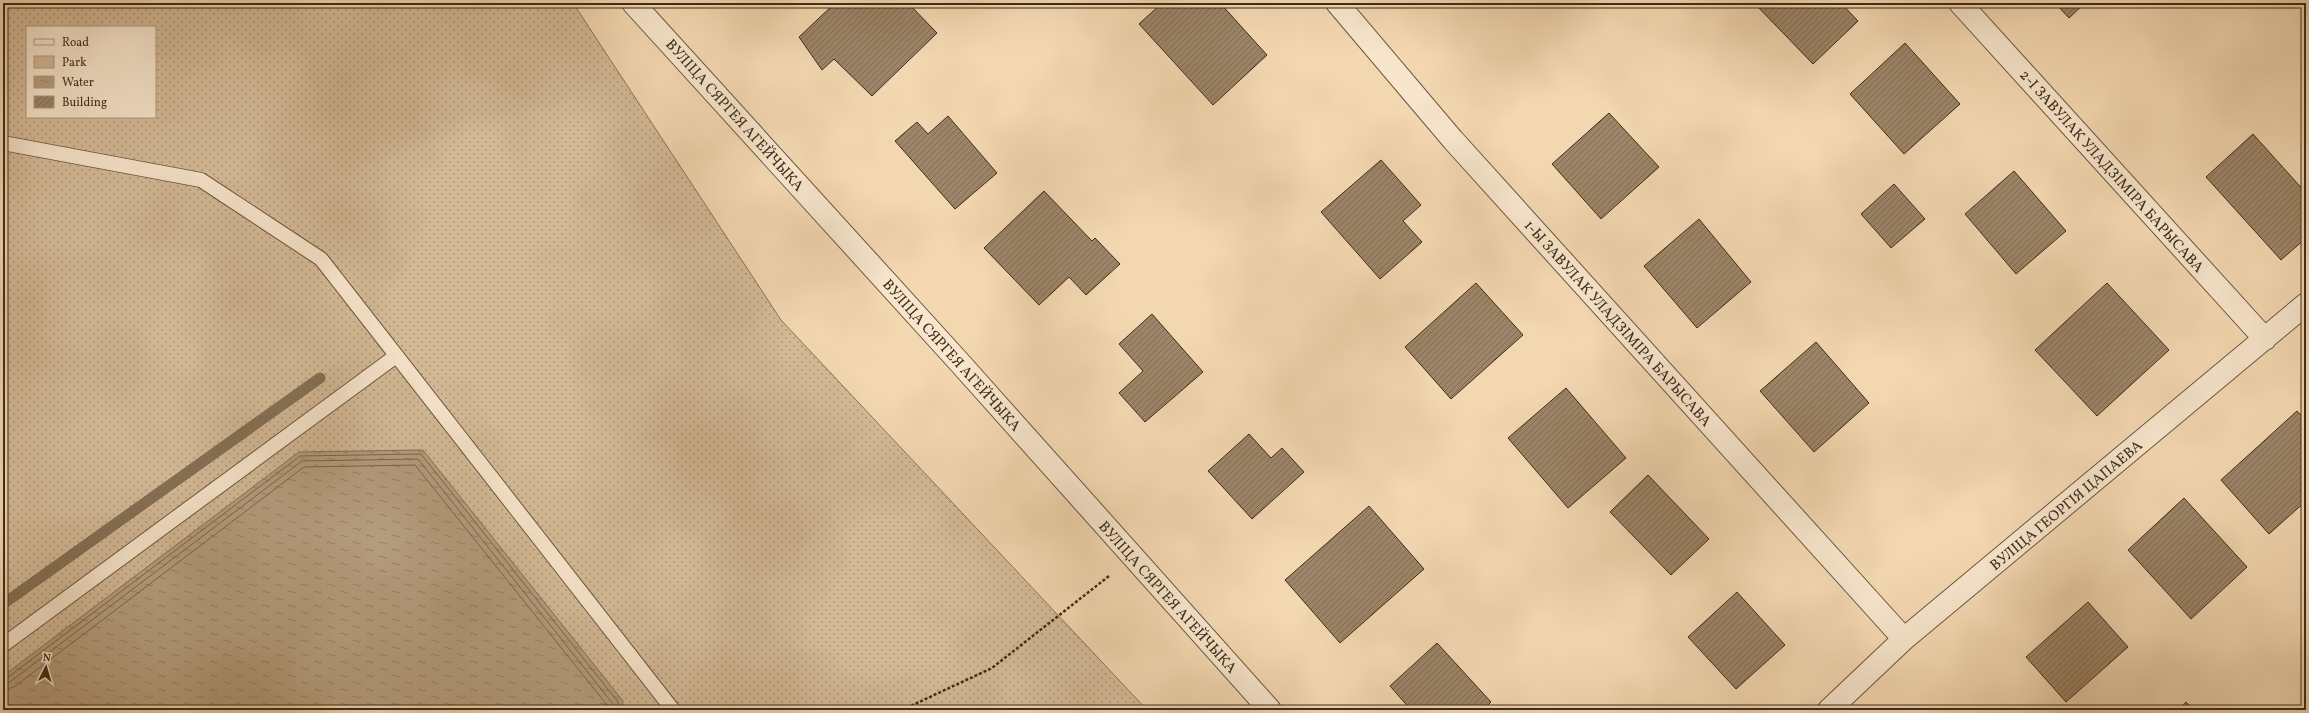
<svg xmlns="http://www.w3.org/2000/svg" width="2309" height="713" viewBox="0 0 2309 713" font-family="Vollkorn,serif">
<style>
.green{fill:url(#green-dots);stroke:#897358;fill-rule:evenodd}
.water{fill:url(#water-ripples);stroke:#857055}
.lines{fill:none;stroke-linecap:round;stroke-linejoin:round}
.shore{stroke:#7a644a;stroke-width:1}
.stream{stroke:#857055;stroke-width:11}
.building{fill:url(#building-hatch);stroke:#3e2c18}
.service-casing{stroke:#6b573e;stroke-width:16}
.minor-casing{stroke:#6b573e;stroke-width:24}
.path{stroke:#3e2c18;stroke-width:2.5;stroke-dasharray:3 2;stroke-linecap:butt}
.service{stroke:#f7e5cc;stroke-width:14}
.minor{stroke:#f7e5cc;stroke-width:22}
.labels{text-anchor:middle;stroke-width:4;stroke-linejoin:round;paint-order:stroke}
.street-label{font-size:15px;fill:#3e2c18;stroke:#f7e5cc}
</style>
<defs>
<pattern id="green-dots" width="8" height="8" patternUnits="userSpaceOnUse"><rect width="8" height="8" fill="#d4ba97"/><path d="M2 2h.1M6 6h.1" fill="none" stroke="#ad977a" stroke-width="1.8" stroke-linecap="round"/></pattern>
<pattern id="water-ripples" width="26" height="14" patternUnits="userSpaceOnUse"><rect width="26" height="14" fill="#b59d7d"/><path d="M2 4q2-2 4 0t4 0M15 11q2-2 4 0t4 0" fill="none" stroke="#958065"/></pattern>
<pattern id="building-hatch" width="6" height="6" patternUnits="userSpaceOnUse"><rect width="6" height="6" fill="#9c8568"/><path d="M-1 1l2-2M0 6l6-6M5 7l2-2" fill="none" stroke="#816d55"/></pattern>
</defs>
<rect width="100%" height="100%" fill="#f3d7b1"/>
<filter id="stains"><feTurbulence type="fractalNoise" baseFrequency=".005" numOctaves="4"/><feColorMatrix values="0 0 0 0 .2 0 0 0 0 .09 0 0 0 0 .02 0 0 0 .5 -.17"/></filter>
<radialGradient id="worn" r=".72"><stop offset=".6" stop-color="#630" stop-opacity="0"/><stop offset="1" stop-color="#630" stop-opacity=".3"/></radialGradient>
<path class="green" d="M3 3H573L781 320 1147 710H3ZM27 27H155V117H27Z"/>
<path class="water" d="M423 450 623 701 622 710H3V676L299 452Z"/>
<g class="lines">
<path class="shore" d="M3 679 7 678 300 456 421 454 618 702V710
M3 684 10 682 302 461 418 459 613 704V710
M3 690 14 687 304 467 415 465 607 705V710"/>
<path class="stream" d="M3 604 320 378"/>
</g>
<path class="building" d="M835 3H908L937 33 872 96 834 59 822 70 799 37Z
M1162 3H1220L1267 55 1213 105 1139 24Z
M1754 3H1841L1858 21 1813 64Z
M2055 3H2085L2069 18Z
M1905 43 1960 104 1904 154 1850 94Z
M1609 113 1659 167 1601 219 1552 164Z
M948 116 997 173 955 209 895 141 917 122 928 134Z
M2253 134 2306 193V238L2281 260 2206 177Z
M1381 160 1421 205 1403 221 1422 242 1380 279 1321 212Z
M2014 171 2066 231 2016 274 1965 214Z
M1894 184 1925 219 1891 248 1861 214Z
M1044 191 1092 241 1095 238 1120 264 1086 295 1069 277 1039 305 984 248Z
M1699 219 1751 282 1697 328 1644 266Z
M1476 283 1523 335 1451 399 1405 347Z
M2107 283 2169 350 2097 416 2035 350Z
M1152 314 1203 372 1145 422 1119 393 1143 371 1119 344Z
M1816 342 1869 403 1814 452 1760 391Z
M1566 388 1626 458 1568 508 1508 438Z
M2297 411 2306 421V501L2269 534 2221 480Z
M1249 434 1271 458 1282 448 1304 472 1252 519 1208 471Z
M1648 475 1709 539 1671 575 1610 512Z
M2184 498 2247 567 2191 619 2128 550Z
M1369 506 1424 569 1340 643 1285 580Z
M1737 592 1785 645 1736 689 1688 637Z
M2088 602 2128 647 2066 702 2026 657Z
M1437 643 1491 702 1483 710H1411L1390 686Z
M2186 702 2194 710H2178Z"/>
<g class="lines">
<g class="service-casing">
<path id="service" d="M3 143 201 180 321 259 673 710
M3 645 396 356"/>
</g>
<g class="minor-casing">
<path id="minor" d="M633 3 960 363 1270 710
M1337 3 1453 140 1904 639
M1960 3 2265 339
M1829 710 1904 639 2306 304"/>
</g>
<path class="path" d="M902 710 992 668 1109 576"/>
<use href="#service" class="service"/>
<use href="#minor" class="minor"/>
</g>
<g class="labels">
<g class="street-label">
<text transform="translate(735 115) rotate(48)" y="5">ВУЛІЦА СЯРГЕЯ АГЕЙЧЫКА</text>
<text transform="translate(2112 171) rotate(48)" y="5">2-І ЗАВУЛАК УЛАДЗІМІРА БАРЫСАВА</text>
<text transform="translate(1618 323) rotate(48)" y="5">1-Ы ЗАВУЛАК УЛАДЗІМІРА БАРЫСАВА</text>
<text transform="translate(952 355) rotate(48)" y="5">ВУЛІЦА СЯРГЕЯ АГЕЙЧЫКА</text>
<text transform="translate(2066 505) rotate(-40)" y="5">ВУЛІЦА ГЕОРГІЯ ЦАПАЕВА</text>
<text transform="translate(1168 597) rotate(48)" y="5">ВУЛІЦА СЯРГЕЯ АГЕЙЧЫКА</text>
</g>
</g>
<rect width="2309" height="713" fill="none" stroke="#f3d7b1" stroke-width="16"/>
<rect x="4" y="4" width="2301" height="705" fill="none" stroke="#3e2c18" stroke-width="2"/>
<rect x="8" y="8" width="2293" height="697" fill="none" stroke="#3e2c18"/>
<rect x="26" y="26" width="130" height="92" fill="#f7e5cc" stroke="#ad9b84"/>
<rect x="34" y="39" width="20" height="6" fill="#f7e5cc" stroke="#ad9b84"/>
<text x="62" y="46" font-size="12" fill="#3e2c18">Road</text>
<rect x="34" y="56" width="20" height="12" fill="#d4ba97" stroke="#ad9b84"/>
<text x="62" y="66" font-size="12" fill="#3e2c18">Park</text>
<rect x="34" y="76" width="20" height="12" fill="url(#water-ripples)" stroke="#ad9b84"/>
<text x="62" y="86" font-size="12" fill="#3e2c18">Water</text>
<rect x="34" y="96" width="20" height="12" fill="url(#building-hatch)" stroke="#ad9b84"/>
<text x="62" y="106" font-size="12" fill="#3e2c18">Building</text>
<g transform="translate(46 667) rotate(5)" stroke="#f7e5cc" stroke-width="3" paint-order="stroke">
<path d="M0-3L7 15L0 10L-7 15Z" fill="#3e2c18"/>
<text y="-6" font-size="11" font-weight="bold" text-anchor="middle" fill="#3e2c18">N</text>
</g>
<rect width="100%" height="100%" filter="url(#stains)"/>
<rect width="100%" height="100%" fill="url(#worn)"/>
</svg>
